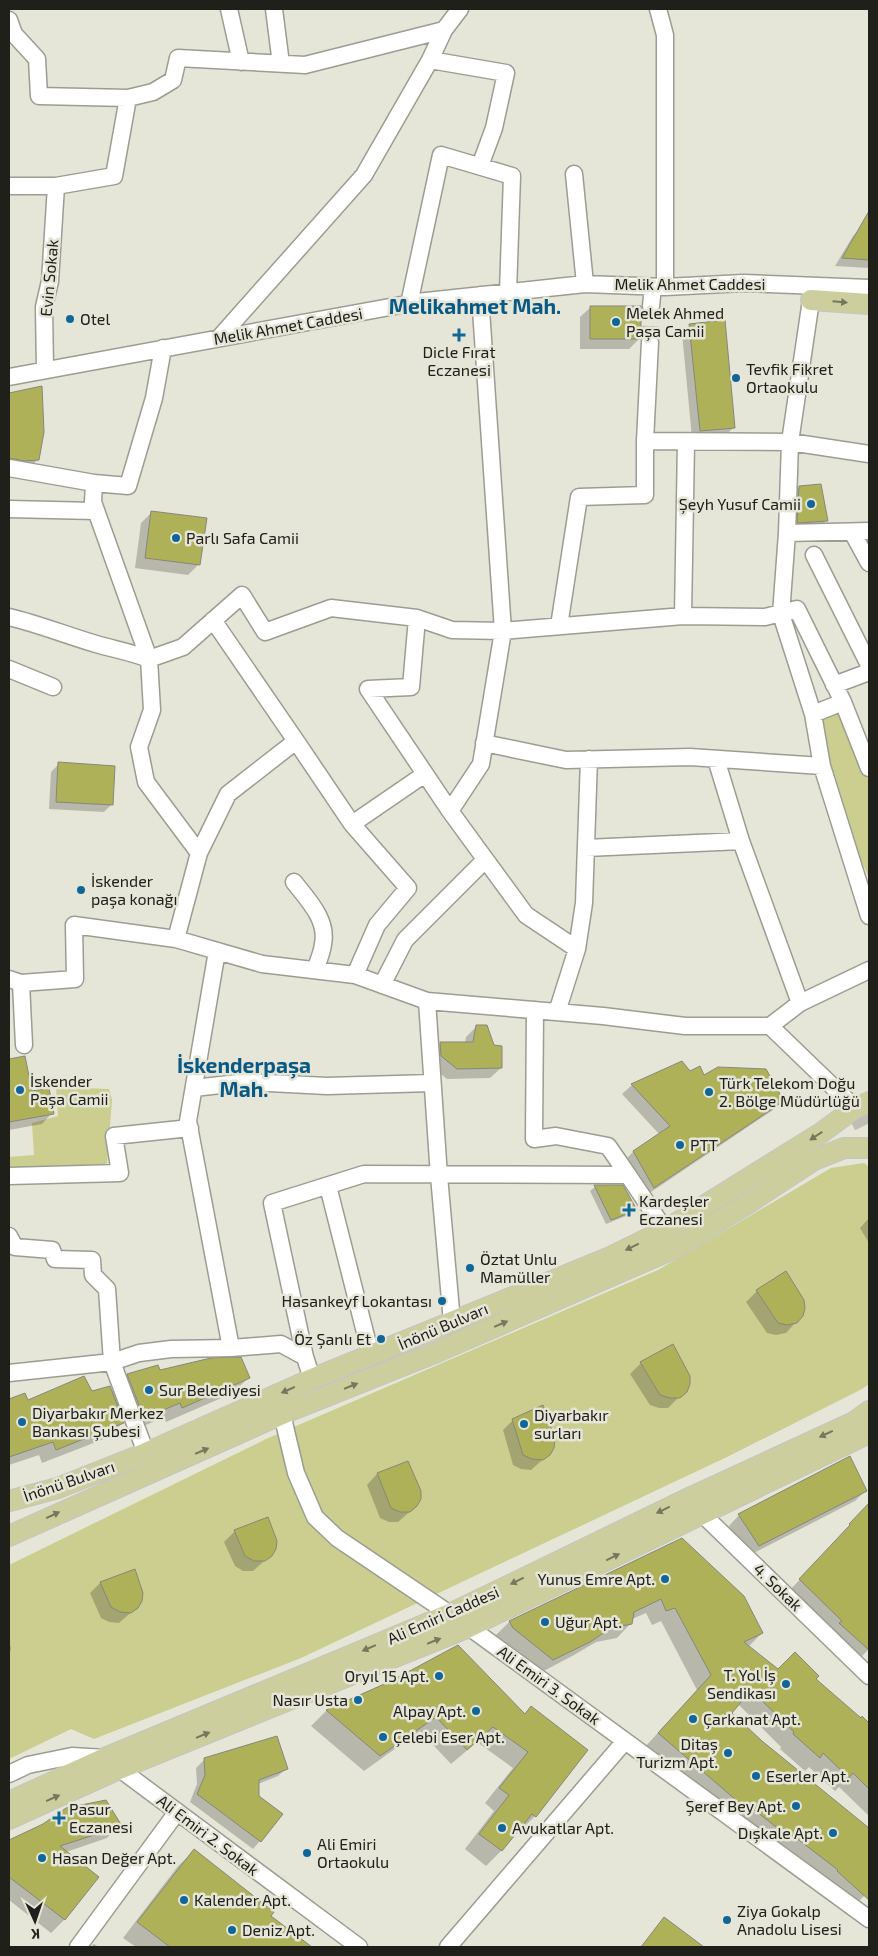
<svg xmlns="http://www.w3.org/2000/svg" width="878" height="1956" viewBox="0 0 878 1956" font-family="'Exo 2',sans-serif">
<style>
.green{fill:#cbce8f}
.shadow{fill:#0003}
.building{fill:#afb159;stroke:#86877b}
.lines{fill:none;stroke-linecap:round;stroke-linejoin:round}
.minor-tunnel{stroke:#bebeb2;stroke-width:16;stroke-dasharray:16 8;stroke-linecap:butt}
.major-tunnel{stroke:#bebeb2;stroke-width:20;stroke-dasharray:20 10;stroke-linecap:butt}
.minor-casing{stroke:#9c9d91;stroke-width:19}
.major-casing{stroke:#c5c5c4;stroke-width:22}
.minor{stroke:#fff;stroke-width:16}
.major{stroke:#cdce9e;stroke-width:20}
.oneway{fill:#76775c}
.poi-dot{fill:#106697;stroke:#e5e5d8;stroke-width:2}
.labels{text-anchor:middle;stroke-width:5;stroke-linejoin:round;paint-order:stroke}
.street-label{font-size:16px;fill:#20201b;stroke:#e5e5d8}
.poi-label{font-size:16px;fill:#20201b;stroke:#e5e5d8;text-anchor:start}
.district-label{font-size:21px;font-weight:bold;fill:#095985;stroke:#e5e5d8}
</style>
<rect width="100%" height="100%" fill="#e5e5d8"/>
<path class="green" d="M841 712 869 782V878L858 853 828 762 821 718Z
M56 1087 109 1089 112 1100 107 1163 100 1167 9 1170V1157L34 1155 32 1123 58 1116Z
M864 1163 869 1167V1384L862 1389 729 1456 301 1658 94 1739 71 1729 9 1759V1565L266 1439 658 1270 831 1168Z"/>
<path class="shadow" d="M861 228 869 231V268L835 266 853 236Z
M591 307 639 339 629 349H580V317Z
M690 325 734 427 726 435 692 438 682 333Z
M41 388 38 459 28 470 9 469V395Z
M799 487 826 521 816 531 787 533 789 498Z
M152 512 199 564 188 575 135 568 141 523Z
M59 764 112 804 104 812 49 809 51 772Z
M477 1026 501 1068 490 1078 447 1079 431 1066 430 1053 440 1043H465L466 1037Z
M24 1057 31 1093 52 1113 42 1124 9 1130V1060Z
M682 1062 689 1073 782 1100 773 1110 645 1196 624 1161 633 1152 660 1135 622 1094 632 1085Z
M595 1187 636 1209 631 1214 606 1224 590 1191Z
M869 1218V1243L860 1228Z
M757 1291 796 1322 786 1333 776 1335 767 1333 746 1302Z
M641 1363 685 1391 668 1408H659L650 1405 630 1374Z
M128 1375 248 1378 233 1393 166 1422 164 1417 128 1433 124 1421 109 1437 42 1463 39 1455 9 1465V1400L25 1395 27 1401 91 1393 111 1392Z
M513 1420 549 1454 531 1470 521 1469 513 1465 503 1430Z
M407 1462 416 1506 398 1522H389L380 1518 367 1485 377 1474Z
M865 1491 855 1501 748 1556 729 1526 739 1515Z
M869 1504V1649L857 1661 788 1592 840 1538 839 1537Z
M268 1518 271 1555 253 1571H243L235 1566 224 1542 234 1532Z
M682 1540 762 1633 748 1647 778 1671 814 1679 861 1720 862 1718 869 1724V1816L839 1787 835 1791 809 1767 805 1771 780 1749 781 1747 738 1704 730 1713 761 1741 869 1831V1891L850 1910 645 1747 697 1690 661 1621 652 1625 646 1613 632 1619 631 1623 617 1638 596 1642 574 1655 538 1674 499 1642 495 1636 509 1622Z
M134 1570 137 1607 119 1623 109 1622 101 1618 90 1593 100 1583Z
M9 1643 11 1648 9 1657Z
M392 1682 524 1714 532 1707 535 1816 520 1831 518 1830 501 1851 486 1866 465 1849 494 1811 485 1803 513 1768 477 1742 451 1764 420 1731 364 1771 311 1726 326 1711Z
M204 1760 286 1769 278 1776 258 1784 260 1841 253 1849 190 1802 197 1784 196 1768Z
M43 1825H120L107 1838 66 1852 98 1877 64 1920 51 1933 9 1900V1841Z
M194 1851 269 1917 308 1947H136L123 1938 178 1866Z
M664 1919 702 1947H641Z
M94 1944 99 1947H91Z"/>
<path class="building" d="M869 211V260L842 258Z
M590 306H641V339H590Z
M725 320 735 428 700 431 689 324Z
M42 386 44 432 39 460 25 461 9 458V393Z
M821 484 828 521 797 523 799 486Z
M151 511 207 518 200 565 145 558Z
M58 762 115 766 113 805 56 802Z
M476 1025H487L494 1045 502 1046V1068L457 1069 441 1056 440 1042H473Z
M25 1056 32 1091 49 1088 54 1114 9 1122V1059Z
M682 1061 690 1071 700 1066 704 1075 718 1067 766 1069 784 1101 654 1188 633 1151 670 1126 631 1084Z
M594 1185H623L637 1210 611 1220Z
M786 1271 804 1300 805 1308 803 1316 797 1323 787 1325 778 1323 756 1290Z
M673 1344 690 1376V1384L687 1392 680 1398H670L660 1395 640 1362Z
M241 1357 250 1378 182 1408 180 1403 144 1418 127 1374 158 1365 160 1370 211 1358Z
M84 1376 92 1391 110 1386 124 1423 56 1450 53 1442 9 1457V1399L25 1393 28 1400Z
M543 1405 555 1439 554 1448 550 1455 543 1460 532 1459 523 1455 512 1419Z
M850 1456 867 1491 759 1546 738 1514Z
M408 1461 421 1491V1499L417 1506 410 1512H400L391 1508 377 1473Z
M869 1503V1650L839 1623 842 1621 799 1579 850 1525 849 1524Z
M268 1517 277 1541 276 1549 272 1556 265 1561H254L245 1556 234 1530Z
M682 1538 744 1596 763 1633 744 1642 778 1669 795 1652 819 1676 816 1679 861 1718 862 1716 869 1723V1789L853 1773 849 1778 823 1753 820 1758 793 1734 794 1732 751 1690 732 1713 762 1741 869 1828V1900L837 1871 838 1870 795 1837 793 1840 753 1809 750 1812 658 1733 711 1675 675 1608 666 1611 661 1599 634 1612 632 1624 611 1628 590 1642 553 1660 513 1628 509 1621Z
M135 1569 143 1593 142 1601 138 1608 131 1613 120 1612 111 1607 100 1582Z
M458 1645 525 1714 531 1706 588 1750 536 1817 532 1814 502 1851 479 1834 509 1795 499 1788 528 1752 493 1727 467 1750 436 1717 380 1756 326 1710 391 1681Z
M277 1736 288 1769 259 1780V1796L283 1814 261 1842 197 1794 205 1775 204 1758Z
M106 1800 122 1826 60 1846 99 1877 65 1920 9 1877V1840L43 1824 66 1808Z
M194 1849 274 1912 271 1916 312 1947H170L137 1922Z
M664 1917 704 1947H641Z"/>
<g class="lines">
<path class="minor-tunnel" d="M650 342 651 306"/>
<path class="major-tunnel" d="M855 1108 866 1130 869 1132"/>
<g class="minor-casing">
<path id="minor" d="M229 9 241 62
M274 9 281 64
M658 9 665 35V287
M9 20 14 34 37 59 39 96 128 98
M430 60 506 73 494 128 480 166
M574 174 585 284
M9 186H56L114 176 128 98 153 92 173 80 178 58 305 65 444 30
M815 289 811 300 790 442 787 533 781 614 813 714 822 766 869 916
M409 304 441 155 512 176 508 292
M651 306 653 287
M219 338 364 175 430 60 444 30 460 9
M163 348 154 398 128 486 94 483 93 502 149 659 152 710 139 747 146 782 199 853 176 939
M45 370 44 307 50 281 56 186
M9 377 417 302 585 284 665 287 744 283 869 288
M645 441 790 442 869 454
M9 468 94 483
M9 509 95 511
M852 532 869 563
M787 533 869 531
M814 555 869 665
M683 616 686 442
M9 617C38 624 66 635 96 644 113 649 131 652 149 659L183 647 242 595 265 632 331 608 417 618
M559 626 579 497 645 495V441L650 342
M9 669 53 687
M834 685 869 672
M843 702 869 768
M296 741 352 824
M484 743 566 760 690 757 822 766
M716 759 741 841
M450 811 368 689 411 687 417 618 452 630 503 631 480 295
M586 848 741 841 800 1003 770 1026
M199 853 228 794 296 741 213 620
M294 882C308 900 328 920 323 944 322 953 318 962 315 970
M577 949 526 915 450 811 481 764 503 631 683 616 765 617 797 609 843 702 813 714
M217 951 188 1121 231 1348
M355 975 377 925 408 888 352 824 425 774
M9 979 21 983 75 979 74 925 176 939 262 964 355 975 427 1001 603 1016 685 1026H770L855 1108
M21 983 24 1045
M382 985 405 940 485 860
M427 1001 439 1176 452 1322
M800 1003 869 970
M535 1010 534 1139 556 1136 608 1146 628 1175
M557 1012 577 949 584 903 589 759
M194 1088 247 1082 327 1086 432 1083
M9 1176 120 1173 114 1136 190 1128
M328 1186 371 1356
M9 1236 15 1247 52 1250 55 1259 92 1260 93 1275 107 1289 112 1362 146 1453
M9 1373 112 1362 139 1353 171 1349 231 1348 281 1344 305 1357
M312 1379 305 1357 272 1203 364 1174 628 1175 665 1230
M282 1414 296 1473 315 1517 337 1538 469 1627 869 1919
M695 1507 869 1676
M9 1774 28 1765 72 1756 105 1758 359 1947
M78 1947 177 1812
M448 1947 625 1741"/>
</g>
<g class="major-casing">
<path id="major" d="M811 300 869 304
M9 1501 58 1488 146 1453 312 1379 608 1258 665 1230 821 1133 855 1108 869 1102
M9 1536 282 1414 437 1352 673 1249 750 1202 814 1160 844 1148H869
M9 1802 105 1758 450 1614 685 1500 854 1422 869 1411
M9 1819 119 1769 469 1627 869 1433"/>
</g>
<use href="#minor" class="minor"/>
<use href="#major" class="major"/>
</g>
<defs><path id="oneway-solid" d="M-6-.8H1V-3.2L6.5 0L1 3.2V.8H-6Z" transform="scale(1.25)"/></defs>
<g class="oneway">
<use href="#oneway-solid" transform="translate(840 302) rotate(5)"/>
<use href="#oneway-solid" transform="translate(816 1136) rotate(147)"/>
<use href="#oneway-solid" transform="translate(632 1247) rotate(154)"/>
<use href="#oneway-solid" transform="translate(501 1324) rotate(-23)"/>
<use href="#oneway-solid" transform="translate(351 1386) rotate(-22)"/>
<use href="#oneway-solid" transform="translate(288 1390) rotate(156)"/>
<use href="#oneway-solid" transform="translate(826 1434) rotate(155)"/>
<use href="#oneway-solid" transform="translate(202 1451) rotate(-23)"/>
<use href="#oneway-solid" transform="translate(663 1510) rotate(154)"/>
<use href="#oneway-solid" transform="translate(53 1515) rotate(-25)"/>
<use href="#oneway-solid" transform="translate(613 1557) rotate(-26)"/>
<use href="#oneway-solid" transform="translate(517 1581) rotate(154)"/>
<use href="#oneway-solid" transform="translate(434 1641) rotate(-22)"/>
<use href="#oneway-solid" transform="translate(369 1648) rotate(157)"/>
<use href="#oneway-solid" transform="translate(203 1735) rotate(-22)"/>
<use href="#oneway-solid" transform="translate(53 1798) rotate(-24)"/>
</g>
<g class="poi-dot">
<circle cx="70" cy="319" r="5"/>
<circle cx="616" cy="322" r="5"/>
<path d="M456.5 327.5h5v5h5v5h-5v5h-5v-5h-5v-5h5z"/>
<circle cx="736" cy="378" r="5"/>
<circle cx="811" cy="504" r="5"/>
<circle cx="176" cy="538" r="5"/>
<circle cx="81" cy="890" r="5"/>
<circle cx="20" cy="1090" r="5"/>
<circle cx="709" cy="1092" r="5"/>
<circle cx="680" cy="1145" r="5"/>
<path d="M626.5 1202.5h5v5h5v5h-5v5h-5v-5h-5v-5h5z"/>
<circle cx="470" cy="1268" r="5"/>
<circle cx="442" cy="1301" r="5"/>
<circle cx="381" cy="1339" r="5"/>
<circle cx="149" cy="1390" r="5"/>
<circle cx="22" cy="1422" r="5"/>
<circle cx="524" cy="1424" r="5"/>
<circle cx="665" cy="1579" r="5"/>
<circle cx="545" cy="1622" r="5"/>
<circle cx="439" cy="1676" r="5"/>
<circle cx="786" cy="1684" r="5"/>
<circle cx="358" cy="1700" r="5"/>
<circle cx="476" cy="1711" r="5"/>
<circle cx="693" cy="1719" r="5"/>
<circle cx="383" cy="1737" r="5"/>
<circle cx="728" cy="1753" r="5"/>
<circle cx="756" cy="1776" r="5"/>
<circle cx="796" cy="1806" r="5"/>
<path d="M56.5 1810.5h5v5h5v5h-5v5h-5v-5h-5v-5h5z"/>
<circle cx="502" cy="1828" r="5"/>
<circle cx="833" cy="1833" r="5"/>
<circle cx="307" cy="1853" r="5"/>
<circle cx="42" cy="1858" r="5"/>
<circle cx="184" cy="1900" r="5"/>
<circle cx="727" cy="1920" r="5"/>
<circle cx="232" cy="1930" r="5"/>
</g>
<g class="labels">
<g class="street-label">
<text transform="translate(49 278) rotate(-85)" y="6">Evin Sokak</text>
<text x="690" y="290">Melik Ahmet Caddesi</text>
<text transform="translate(288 326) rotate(-10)" y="6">Melik Ahmet Caddesi</text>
<text transform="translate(443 1326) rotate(-23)" y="6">İnönü Bulvarı</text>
<text transform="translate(69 1481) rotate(-19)" y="6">İnönü Bulvarı</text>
<text transform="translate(778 1587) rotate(44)" y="6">4. Sokak</text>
<text transform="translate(443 1615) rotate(-24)" y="6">Ali Emiri Caddesi</text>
<text transform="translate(549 1685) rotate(36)" y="6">Ali Emiri 3. Sokak</text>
<text transform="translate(208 1835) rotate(37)" y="6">Ali Emiri 2. Sokak</text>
</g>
<g class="poi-label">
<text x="626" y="319">Melek Ahmed<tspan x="626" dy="18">Paşa Camii</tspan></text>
<text x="80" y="325">Otel</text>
<text x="459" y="358" text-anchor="middle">Dicle Fırat<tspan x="459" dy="18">Eczanesi</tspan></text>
<text x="746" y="375">Tevfik Fikret<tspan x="746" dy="18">Ortaokulu</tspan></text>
<text x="801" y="510" text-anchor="end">Şeyh Yusuf Camii</text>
<text x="186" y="544">Parlı Safa Camii</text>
<text x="91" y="887">İskender<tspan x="91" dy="18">paşa konağı</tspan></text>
<text x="30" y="1087">İskender<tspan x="30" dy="18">Paşa Camii</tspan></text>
<text x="719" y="1089">Türk Telekom Doğu<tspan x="719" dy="18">2. Bölge Müdürlüğü</tspan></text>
<text x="690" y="1151">PTT</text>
<text x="639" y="1207">Kardeşler<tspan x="639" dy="18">Eczanesi</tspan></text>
<text x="480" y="1265">Öztat Unlu<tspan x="480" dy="18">Mamüller</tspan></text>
<text x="432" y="1307" text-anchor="end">Hasankeyf Lokantası</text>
<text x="371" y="1345" text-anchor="end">Öz Şanlı Et</text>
<text x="159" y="1396">Sur Belediyesi</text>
<text x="32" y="1419">Diyarbakır Merkez<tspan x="32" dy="18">Bankası Şubesi</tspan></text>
<text x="534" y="1421">Diyarbakır<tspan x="534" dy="18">surları</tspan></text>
<text x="655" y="1585" text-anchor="end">Yunus Emre Apt.</text>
<text x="555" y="1628">Uğur Apt.</text>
<text x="776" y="1681" text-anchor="end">T. Yol İş<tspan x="776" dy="18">Sendikası</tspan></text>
<text x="429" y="1682" text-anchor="end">Oryıl 15 Apt.</text>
<text x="348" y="1706" text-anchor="end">Nasır Usta</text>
<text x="466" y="1717" text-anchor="end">Alpay Apt.</text>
<text x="703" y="1725">Çarkanat Apt.</text>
<text x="393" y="1743">Çelebi Eser Apt.</text>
<text x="718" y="1750" text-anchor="end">Ditaş<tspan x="718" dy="18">Turizm Apt.</tspan></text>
<text x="766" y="1782">Eserler Apt.</text>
<text x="786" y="1812" text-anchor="end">Şeref Bey Apt.</text>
<text x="69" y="1815">Pasur<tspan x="69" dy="18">Eczanesi</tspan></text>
<text x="512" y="1834">Avukatlar Apt.</text>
<text x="823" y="1839" text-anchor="end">Dışkale Apt.</text>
<text x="317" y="1850">Ali Emiri<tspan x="317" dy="18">Ortaokulu</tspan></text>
<text x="52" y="1864">Hasan Değer Apt.</text>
<text x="194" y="1906">Kalender Apt.</text>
<text x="737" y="1917">Ziya Gokalp<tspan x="737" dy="18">Anadolu Lisesi</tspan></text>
<text x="242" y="1936">Deniz Apt.</text>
</g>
<g class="district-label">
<text x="475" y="314">Melikahmet Mah.</text>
<text x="244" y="1073">İskenderpaşa<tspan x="244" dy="24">Mah.</tspan></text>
</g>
</g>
<rect width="878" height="1956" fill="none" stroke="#20201b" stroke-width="20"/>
<g transform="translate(35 1921) rotate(177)" stroke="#e5e5d8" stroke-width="4" paint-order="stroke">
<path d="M0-4L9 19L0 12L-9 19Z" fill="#20201b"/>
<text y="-8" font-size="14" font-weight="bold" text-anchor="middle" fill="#20201b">K</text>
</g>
</svg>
